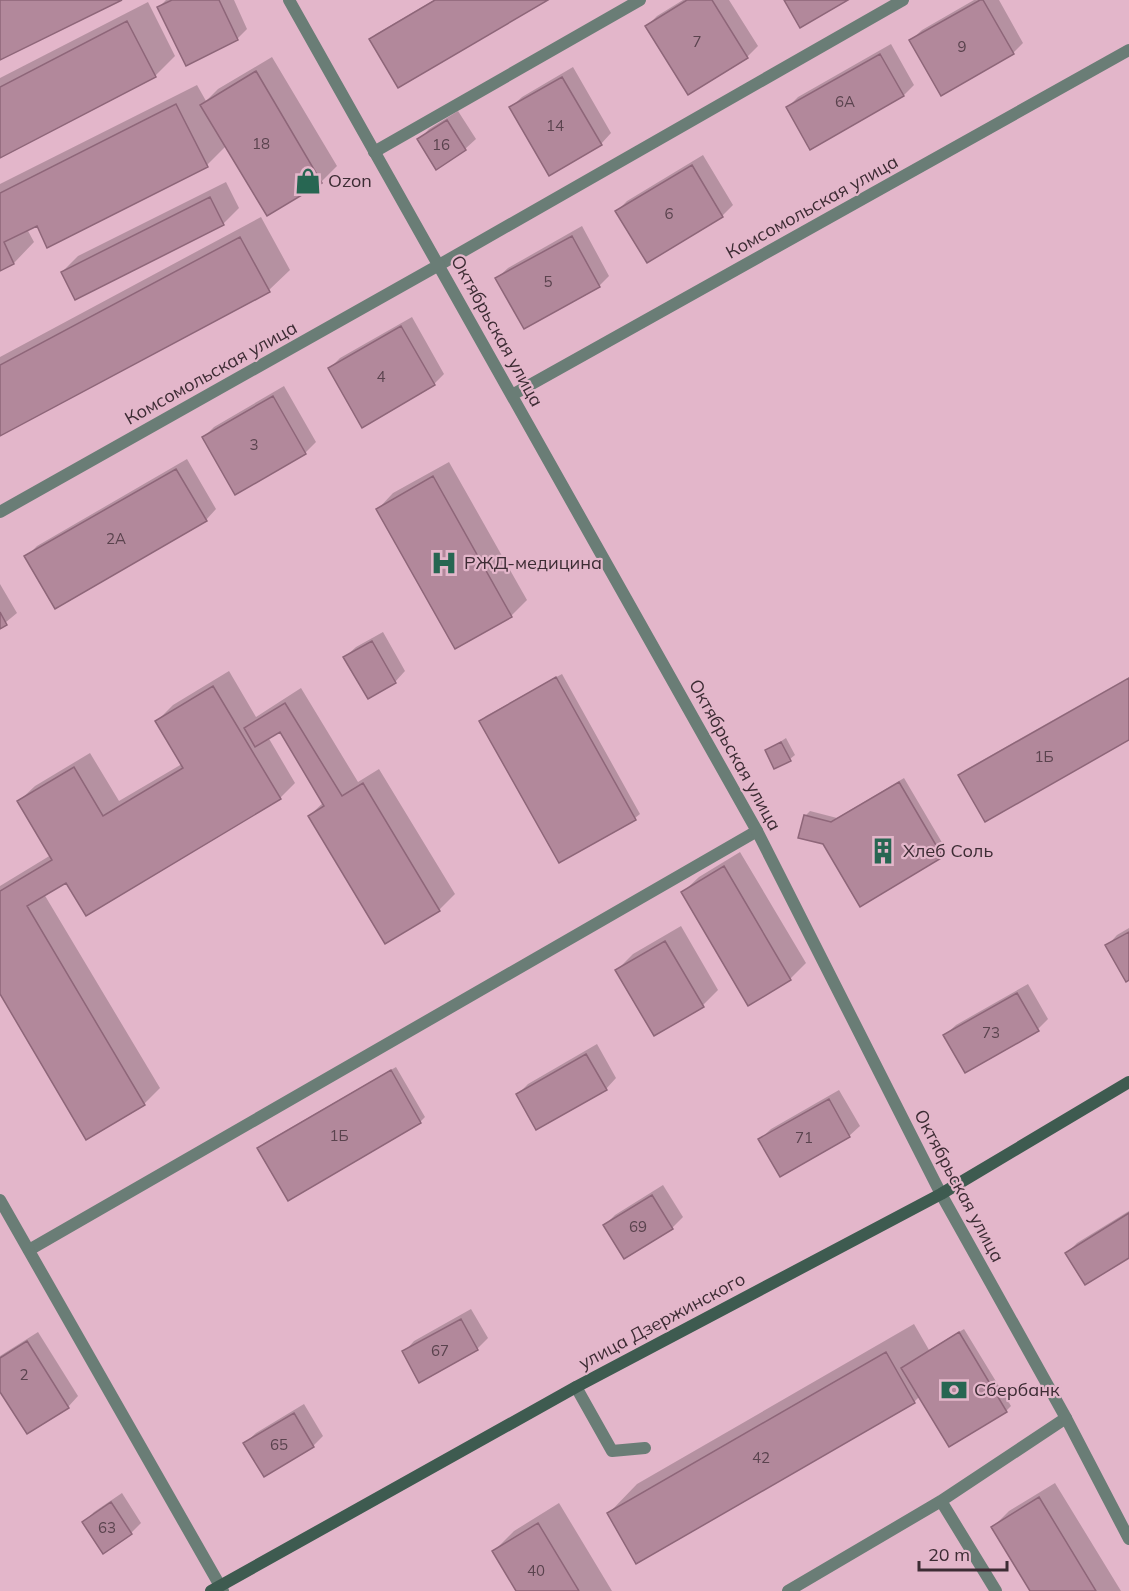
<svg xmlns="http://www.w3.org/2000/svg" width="1129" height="1591" viewBox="0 0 1129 1591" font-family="Mulish,sans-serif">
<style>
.shadow{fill:#0003}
.building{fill:#b2889b;stroke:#8e6679;stroke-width:1.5}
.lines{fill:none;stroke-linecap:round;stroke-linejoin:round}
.lane{stroke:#6a7d76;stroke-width:12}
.street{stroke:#6a7d76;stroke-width:12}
.secondary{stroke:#3e5b50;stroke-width:12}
.labels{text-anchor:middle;stroke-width:4.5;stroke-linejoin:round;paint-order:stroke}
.number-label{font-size:15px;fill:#5a434e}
.poi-label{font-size:18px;fill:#3d2c34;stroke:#e3b6ca;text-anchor:start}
.street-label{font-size:18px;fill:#3d2c34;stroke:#e3b6ca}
</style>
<rect width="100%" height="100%" fill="#e3b6ca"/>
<path class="shadow" d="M166 0H234L247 29 237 39 159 7Z
M434 0H545L371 39 376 34Z
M683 0H729L758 46 747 57 647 26 657 16Z
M974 0H999L1023 43 1013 53 911 40 922 30Z
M148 2 175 56 155 76 0 156V78Z
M891 44 914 85 904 95 811 148 788 107 798 97Z
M272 57 337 166 321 182 226 146 207 165 27 229 34 242 14 263 0 270V184L197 85 206 101 218 89Z
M573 67 611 133 601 144 511 107 522 97Z
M458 111 476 139 465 149 419 140 429 129Z
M703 155 733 205 722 216 617 211 627 201Z
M226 182 239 208 223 224 62 272 78 256Z
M261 217 290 270 269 290 0 434V357Z
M582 226 609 276 599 286 497 278 508 268Z
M412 317 444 374 434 384 330 368 340 358Z
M284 386 316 442 306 452 236 493 204 437 214 427Z
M187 459 216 509 206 520 26 557 37 546Z
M449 462 527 600 511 616 378 509 393 493Z
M0 584 17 613 0 627Z
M383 632 405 671 395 682 345 657 356 647Z
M229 671 256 717 301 688 358 782 379 769 455 894 439 910 309 816 324 802 280 730 268 737 295 783 280 798 66 881 44 894 160 1088 144 1104 0 992V886L51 855 19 801 35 786 90 753 119 801 182 764 157 721 173 705Z
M562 674 640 814 635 818 481 721 486 716Z
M1129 677V739L960 775 965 770Z
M786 738 795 755 790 759 766 751Z
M904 778 947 851 942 856 824 842 805 816 810 811 837 818Z
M740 852 806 963 790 979 683 892 699 877Z
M681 926 718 990 703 1005 617 970 633 954Z
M1129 928V978L1107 946 1117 935Z
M1028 984 1048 1019 1038 1029 945 1035 956 1025Z
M597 1044 616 1078 606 1089 518 1094 528 1084Z
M396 1067 425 1117 420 1122 259 1148 264 1143Z
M839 1090 860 1126 849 1136 760 1139 771 1129Z
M663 1185 683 1217 672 1228 605 1225 615 1215Z
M1129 1211V1256L1067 1253 1077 1243Z
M471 1309 488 1338 477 1349 404 1352 414 1341Z
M914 1324 929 1350 964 1329 1011 1406 1006 1411 920 1396 914 1402 609 1513 637 1484Z
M38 1332 78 1396 68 1407 0 1389V1356Z
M304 1404 323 1436 313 1446 245 1443 256 1433Z
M1055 1483 1121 1591H1032L993 1527 1009 1511Z
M122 1493 141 1523 131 1533 84 1522 94 1512Z
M559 1503 612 1591H518L494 1551 514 1531Z"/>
<path class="building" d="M0 0H122L0 60Z
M172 0H219L238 40 186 66 157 7Z
M435 0H548L398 88 369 39Z
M687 0H712L748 58 688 95 645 26Z
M784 0H848L800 28Z
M980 0H983L1014 54 941 96 909 40Z
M127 21 156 77 0 158V87Z
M880 54 904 96 810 150 786 107Z
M256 71 322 183 267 216 200 105Z
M562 77 602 145 549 176 509 107Z
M176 104 208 167 47 248 37 226 4 242 14 264 0 271V193Z
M447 120 466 150 436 170 417 139Z
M692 165 723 217 647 263 615 211Z
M210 197 224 225 75 300 61 272Z
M572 236 600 287 524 329 495 278Z
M240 237 270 292 0 436V365Z
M401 326 435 385 362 428 328 368Z
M273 396 306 454 235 495 202 437Z
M176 469 207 521 55 609 24 556Z
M433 476 512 617 455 649 376 509Z
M0 612 7 625 0 629Z
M372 641 396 683 368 699 343 657Z
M556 677 636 820 559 863 479 721Z
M1129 678V740L985 822 958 775Z
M213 686 281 799 86 916 66 883 27 906 145 1105 86 1140 0 994V891L52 860 17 801 74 767 103 816 183 768 155 721Z
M285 703 342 796 363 783 440 911 385 944 308 816 324 806 280 732 255 747 244 728Z
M781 742 791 761 774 769 765 750Z
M899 782 943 857 860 907 823 844 798 838 804 815 831 822Z
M724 866 791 980 748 1006 681 892Z
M1129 932V980L1126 982 1105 945Z
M665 941 704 1007 654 1036 615 970Z
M1017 993 1039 1031 965 1073 943 1035Z
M586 1054 607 1090 536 1130 516 1094Z
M391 1070 421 1123 288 1201 257 1148Z
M829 1099 850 1137 780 1177 758 1139Z
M652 1195 673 1229 624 1259 603 1225Z
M1129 1213V1258L1085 1285 1065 1253Z
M461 1319 478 1350 419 1383 402 1351Z
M959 1332 1007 1412 949 1447 901 1368Z
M27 1341 69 1408 27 1434 0 1392V1358Z
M886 1352 915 1403 636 1564 607 1513Z
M294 1413 314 1447 264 1477 243 1443Z
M1039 1497 1096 1591H1030L991 1527Z
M111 1502 132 1534 103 1554 82 1522Z
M538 1523 579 1591H516L492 1551Z"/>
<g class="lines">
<path class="lane" d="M374 152 640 0
M439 265 903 0
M29 1250 757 831
M576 1387 612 1451 645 1448
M941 1501 996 1591
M788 1591 941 1501 1066 1418"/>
<path class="street" d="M289 0 757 831 941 1194 1066 1418 1129 1539
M512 395 1129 50
M0 512 439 265
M0 1200 223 1591"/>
<path class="secondary" d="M211 1591 576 1387 941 1194 1129 1082"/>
</g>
<defs>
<g id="shop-bare" transform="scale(2.07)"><path d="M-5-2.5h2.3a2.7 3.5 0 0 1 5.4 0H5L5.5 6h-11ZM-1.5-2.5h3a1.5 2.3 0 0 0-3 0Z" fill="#276652" stroke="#e3b6ca" stroke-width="2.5" paint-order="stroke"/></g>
<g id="hospital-bare" transform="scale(2.07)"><path d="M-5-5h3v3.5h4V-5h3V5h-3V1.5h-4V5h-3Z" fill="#276652" stroke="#e3b6ca" stroke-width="2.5" paint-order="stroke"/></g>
<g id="building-bare" transform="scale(2.07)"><path d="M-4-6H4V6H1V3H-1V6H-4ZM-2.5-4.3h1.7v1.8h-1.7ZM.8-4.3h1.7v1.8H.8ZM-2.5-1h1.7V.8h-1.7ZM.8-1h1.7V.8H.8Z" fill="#276652" stroke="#e3b6ca" stroke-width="2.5" paint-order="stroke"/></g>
<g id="bank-bare" transform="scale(2.07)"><path d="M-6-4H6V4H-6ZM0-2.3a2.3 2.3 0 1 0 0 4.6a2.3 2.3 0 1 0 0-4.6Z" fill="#276652" stroke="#e3b6ca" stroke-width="2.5" paint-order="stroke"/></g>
</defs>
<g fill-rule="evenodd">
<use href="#shop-bare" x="308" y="181"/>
<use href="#hospital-bare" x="444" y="563"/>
<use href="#building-bare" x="883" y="851"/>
<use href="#bank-bare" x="954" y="1390"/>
</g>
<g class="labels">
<g class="number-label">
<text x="697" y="47">7</text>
<text x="962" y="52">9</text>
<text x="845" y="107">6А</text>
<text x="555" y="131">14</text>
<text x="261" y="149">18</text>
<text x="441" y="150">16</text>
<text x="669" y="219">6</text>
<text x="548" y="287">5</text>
<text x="381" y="382">4</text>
<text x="254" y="450">3</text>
<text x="116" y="544">2А</text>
<text x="1044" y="762">1Б</text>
<text x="991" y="1038">73</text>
<text x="339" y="1141">1Б</text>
<text x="804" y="1143">71</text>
<text x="638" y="1232">69</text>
<text x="440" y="1356">67</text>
<text x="24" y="1380">2</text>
<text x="279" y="1450">65</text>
<text x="761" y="1463">42</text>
<text x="107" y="1533">63</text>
<text x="536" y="1576">40</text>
</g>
<g class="poi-label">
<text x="328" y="187">Ozon</text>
<text x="464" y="569">РЖД-медицина</text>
<text x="903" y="857">Хлеб Соль</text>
<text x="974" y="1396">Сбербанк</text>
</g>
<g class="street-label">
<text transform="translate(812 207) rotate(-29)" y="6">Комсомольская улица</text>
<text transform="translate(497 331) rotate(61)" y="6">Октябрьская улица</text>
<text transform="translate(211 373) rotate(-29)" y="6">Комсомольская улица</text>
<text transform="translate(735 755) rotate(61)" y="6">Октябрьская улица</text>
<text transform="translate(959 1186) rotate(62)" y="6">Октябрьская улица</text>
<text transform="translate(662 1321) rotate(-28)" y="6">улица Дзержинского</text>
</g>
</g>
<path d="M919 1561v9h88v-9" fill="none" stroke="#3d2c34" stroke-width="3"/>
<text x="928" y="1561" font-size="18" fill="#3d2c34" stroke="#e3b6ca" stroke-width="4.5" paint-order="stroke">20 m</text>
</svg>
